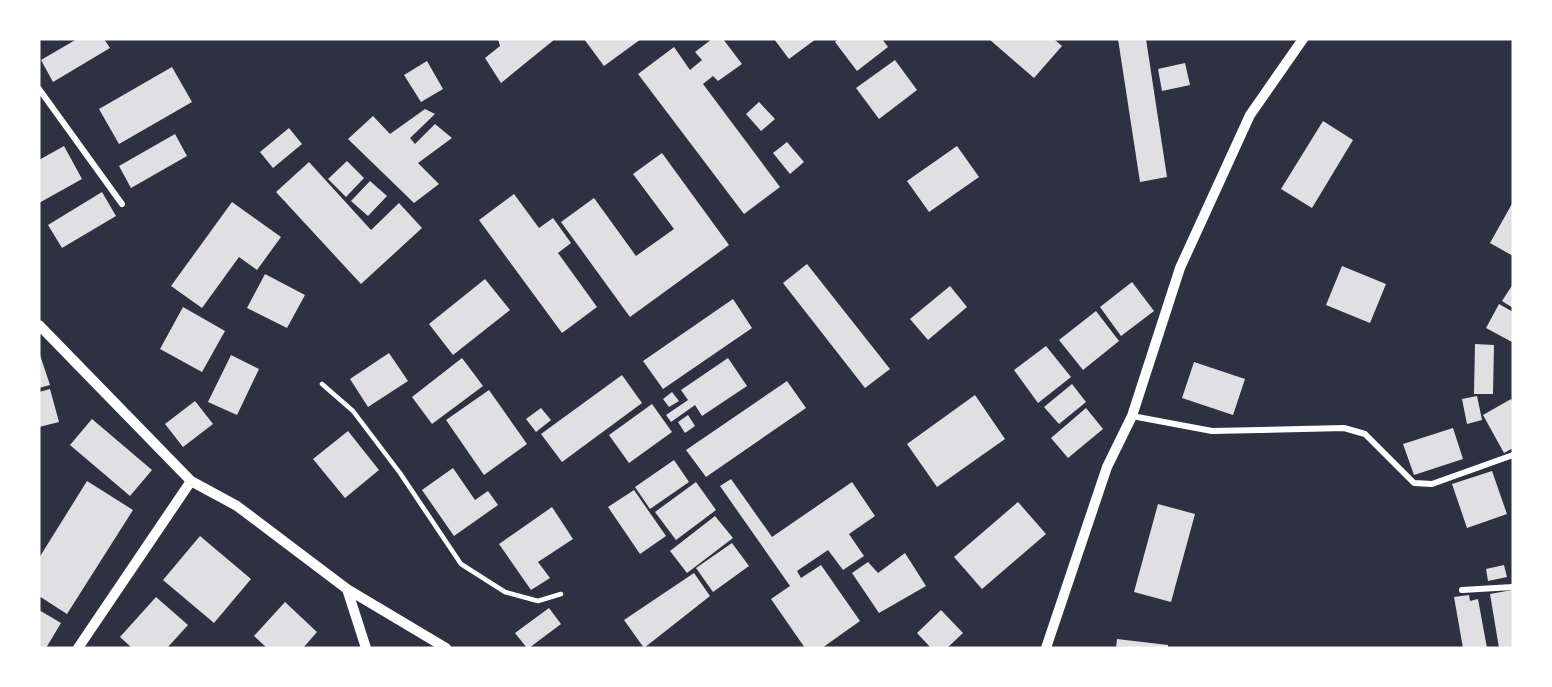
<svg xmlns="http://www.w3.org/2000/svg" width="1552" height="687" viewBox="0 0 1552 687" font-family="Barlow,sans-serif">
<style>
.building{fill:#e0e0e3}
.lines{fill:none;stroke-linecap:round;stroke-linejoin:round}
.service{stroke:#fff;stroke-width:4.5}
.minor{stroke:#fff;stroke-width:6}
.tertiary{stroke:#fff;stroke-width:10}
</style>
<rect width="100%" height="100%" fill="#2d3142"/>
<path class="building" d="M77 39H104L110 48 53 82 41 60Z
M498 39H555L501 83 485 58 500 46Z
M584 39H641L604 66Z
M712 39H723L742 64 718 81 713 76 703 84 780 187 744 214 638 74 674 47 690 70 702 60 695 52Z
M774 39H816L789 59Z
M838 39H882L888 47 857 71 835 42Z
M989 39H1054L1062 46 1034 78Z
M1118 39H1146L1167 177 1140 182Z
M895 60 917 90 879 119 856 88Z
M427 61 443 89 421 102 404 75Z
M1185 63 1190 85 1162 91 1158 69Z
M172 67 192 102 119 144 99 109Z
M759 102 775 119 761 131 746 114Z
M425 109 435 114 410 138 415 144 435 124 452 138 418 163 439 184 414 203 348 139 373 116 390 134Z
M1323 121 1353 140 1312 208 1281 189Z
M289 128 302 144 273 168 260 152Z
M175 134 187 156 131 188 119 166Z
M787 142 804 162 790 174 773 153Z
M64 146 82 179 39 203V160Z
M957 146 979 177 929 212 907 181Z
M662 153 729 245 630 317 561 222 594 198 636 256 674 229 633 174Z
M347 161 364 178 346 197 328 179Z
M309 162 371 230 399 203 422 228 361 284 276 192Z
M370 181 387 196 368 216 351 201Z
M102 192 116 216 62 248 48 225Z
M514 194 539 228 553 218 571 243 558 253 597 307 562 333 479 220Z
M232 202 281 237 257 270 239 257 202 308 171 286Z
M1513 202V256L1490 243Z
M807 264 890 369 865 388 783 283Z
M1342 266 1386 284 1370 323 1326 305Z
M265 274 305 295 287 328 247 308Z
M485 279 510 310 453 355 429 324Z
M1132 282 1154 311 1121 336 1100 307Z
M1513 284V308L1502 301Z
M950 286 967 307 928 340 910 319Z
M733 299 752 328 663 389 643 361Z
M1499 304 1513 312V340L1512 342 1486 328Z
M183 307 225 331 202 372 160 349Z
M1096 311 1119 341 1083 370 1059 340Z
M1475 344 1494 345 1493 394H1474Z
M1046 346 1071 377 1038 403 1014 370Z
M39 352 50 385 39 388Z
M389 353 408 381 368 407 350 379Z
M231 355 259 369 237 415 208 402Z
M462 358 483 386 432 424 412 397Z
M728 358 747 386 702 416 695 405 671 422 666 415 688 400 681 390Z
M1194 362 1245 379 1233 415 1182 398Z
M622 375 642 403 562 462 541 434Z
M787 381 806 408 706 477 686 450Z
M1072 384 1086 402 1059 424 1044 407Z
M50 389 59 422 39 427V392Z
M489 390 527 444 484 475 446 420Z
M672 392 679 401 669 407 663 399Z
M975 395 1005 439 937 487 907 444Z
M1477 396 1482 420 1467 424 1462 399Z
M1511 399 1513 403V448L1504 453 1483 415Z
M195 401 213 424 183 447 165 424Z
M652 404 672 432 629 463 609 435Z
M541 408 551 420 536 432 526 419Z
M1086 408 1103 429 1068 458 1051 438Z
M688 415 695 426 685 433 678 422Z
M92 419 152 470 130 496 70 445Z
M1453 428 1463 459 1414 475 1403 444Z
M348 431 379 470 345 498 313 459Z
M674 460 689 482 650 509 635 487Z
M453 468 475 500 488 491 498 505 454 536 422 490Z
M1492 471 1507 514 1467 528 1452 484Z
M731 479 772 537 852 482 875 516 849 534 864 556 843 570 828 550 797 571 801 578 821 565 860 621 822 648H805L771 599 790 586 720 486Z
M87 481 133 510 67 614 39 596V558Z
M696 482 716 510 676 540 655 512Z
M634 490 666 536 640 554 608 507Z
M1018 502 1046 534 982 589 954 557Z
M1158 504 1195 514 1171 602 1134 592Z
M552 507 573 539 538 562 550 578 531 590 499 544Z
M715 516 733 538 687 573 670 551Z
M200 536 251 579 214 623 163 580Z
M732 543 749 566 713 592 696 568Z
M905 553 926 586 879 613 852 573 868 562 878 573Z
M1504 565 1507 577 1488 581 1486 569Z
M694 573 710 596 644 648 624 620Z
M1512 590 1513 648H1499L1490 594Z
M1469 595 1470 601 1478 599 1487 648H1463L1454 597Z
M156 597 188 625 167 648H132L120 637Z
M285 602 317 632 303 648H267L254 636Z
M549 608 561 624 529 648H527L515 633Z
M39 610 61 623 46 648H39Z
M941 610 963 633 947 648H931L917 633Z
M1117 639 1168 645V648H1116Z"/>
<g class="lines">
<path class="service" d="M322 384 353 411 400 473 461 564 505 592 538 601 561 594"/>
<path class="minor" d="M39 89 122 204
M1132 416 1212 431 1344 428 1365 434 1414 483 1432 484 1513 455
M1462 590 1513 587"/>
<path class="tertiary" d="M39 325 191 481 237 506 347 589 446 648
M347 589 366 648
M78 648 191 481
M1046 648 1107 467 1132 416 1180 268 1250 115 1303 39"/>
</g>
<rect width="1552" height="687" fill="none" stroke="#ffffff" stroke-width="81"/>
</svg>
